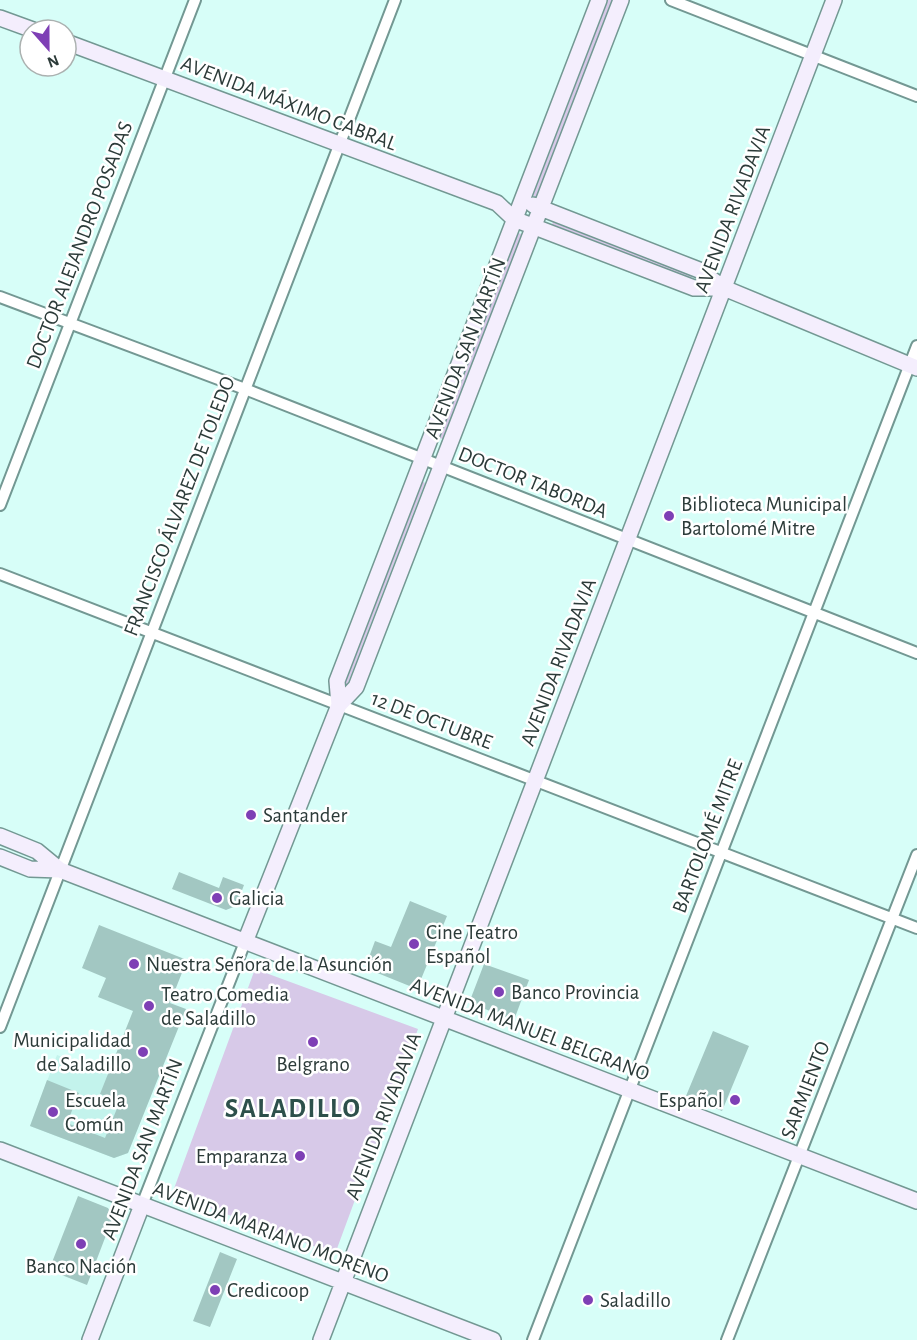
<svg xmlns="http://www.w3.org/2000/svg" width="917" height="1340" viewBox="0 0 917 1340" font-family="'Alegreya Sans',sans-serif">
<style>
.built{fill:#c3f3ec}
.green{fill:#d7c9e8}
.building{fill:#a2c7c2}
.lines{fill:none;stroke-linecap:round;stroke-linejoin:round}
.minor-casing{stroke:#739893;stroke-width:14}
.secondary-casing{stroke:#739893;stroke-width:18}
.minor{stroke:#fff;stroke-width:10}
.secondary{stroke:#f4eefd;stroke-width:15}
.poi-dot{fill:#7e3fb5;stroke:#fff;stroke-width:2}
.labels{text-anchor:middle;stroke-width:5;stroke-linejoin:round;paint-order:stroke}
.street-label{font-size:21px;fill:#2c3b39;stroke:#fff}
.poi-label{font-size:21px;fill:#2c3b39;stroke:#fff;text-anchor:start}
.district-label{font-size:27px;font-weight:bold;letter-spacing:1.5px;fill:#2d504b;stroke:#fff}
</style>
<rect width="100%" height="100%" fill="#d7fef8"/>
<path class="built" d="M57 1055 152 1092 128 1153 114 1158 30 1126Z"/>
<path class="green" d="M608 0H613L537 197 533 196Z
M553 221 693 275 691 278 552 225Z
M518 233 522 234 443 439 439 438Z
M422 481 425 483 346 688 343 686Z
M255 969 418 1029 335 1254 172 1194Z"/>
<path class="building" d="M179 872 219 888 223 877 244 885 236 906 226 910 172 889Z
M410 901 447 916 417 989 365 968 375 941 391 947Z
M99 925 187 960 170 1003 186 1009 128 1153 114 1158 30 1126 47 1080 79 1093 67 1123 105 1138 120 1101 100 1094 133 1011 98 997 106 978 82 968Z
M484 964 529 980 514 1020 469 1003Z
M713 1031 749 1046 722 1111 686 1096Z
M78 1196 108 1208 113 1217 87 1285 49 1270Z
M220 1252 237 1259 210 1327 193 1321Z"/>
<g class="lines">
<g class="minor-casing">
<path id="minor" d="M671 0 917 96
M0 297 245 389 917 653
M0 505 195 0
M0 574 917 928
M0 1027 395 0
M142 1205 245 942
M533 1340 917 346
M727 1340 917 855"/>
</g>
<g class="secondary-casing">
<path id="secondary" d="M0 18 33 30
M66 42 497 203 514 219 694 288H724
M533 205 699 270 724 288 917 368
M339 705 337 681 599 0
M0 836 37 851 60 870
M0 857 30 869 60 870 917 1201
M245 942 339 705 356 687 621 0
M0 1150 493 1340
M90 1340 142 1205
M321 1340 834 0"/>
</g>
<use href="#minor" class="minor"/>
<use href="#secondary" class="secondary"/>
</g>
<g class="poi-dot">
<circle cx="669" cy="516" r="6"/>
<circle cx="251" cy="815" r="6"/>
<circle cx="217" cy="898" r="6"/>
<circle cx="414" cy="944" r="6"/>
<circle cx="134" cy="964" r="6"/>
<circle cx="499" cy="992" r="6"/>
<circle cx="149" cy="1006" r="6"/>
<circle cx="313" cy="1042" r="6"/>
<circle cx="143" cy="1052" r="6"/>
<circle cx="735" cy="1100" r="6"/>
<circle cx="53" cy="1112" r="6"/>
<circle cx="300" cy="1156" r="6"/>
<circle cx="81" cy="1244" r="6"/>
<circle cx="215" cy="1290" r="6"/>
<circle cx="588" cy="1300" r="6"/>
</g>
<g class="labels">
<g class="street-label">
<text transform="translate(289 103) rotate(21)" y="7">AVENIDA MÁXIMO CABRAL</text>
<text transform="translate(732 209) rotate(-69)" y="7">AVENIDA RIVADAVIA</text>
<text transform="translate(79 245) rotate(-69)" y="7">DOCTOR ALEJANDRO POSADAS</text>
<text transform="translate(465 348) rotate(-69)" y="7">AVENIDA SAN MARTÍN</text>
<text transform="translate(533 482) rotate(22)" y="7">DOCTOR TABORDA</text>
<text transform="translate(179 506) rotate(-69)" y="7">FRANCISCO ÁLVAREZ DE TOLEDO</text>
<text transform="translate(558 662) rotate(-69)" y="7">AVENIDA RIVADAVIA</text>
<text transform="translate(432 720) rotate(21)" y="7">12 DE OCTUBRE</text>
<text transform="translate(707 836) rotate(-69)" y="7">BARTOLOMÉ MITRE</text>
<text transform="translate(530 1029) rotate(21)" y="7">AVENIDA MANUEL BELGRANO</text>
<text transform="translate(805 1090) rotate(-69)" y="7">SARMIENTO</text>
<text transform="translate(383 1116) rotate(-69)" y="7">AVENIDA RIVADAVIA</text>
<text transform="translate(142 1149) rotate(-69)" y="7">AVENIDA SAN MARTÍN</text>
<text transform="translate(271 1232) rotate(21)" y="7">AVENIDA MARIANO MORENO</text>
</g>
<g class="poi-label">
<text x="681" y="511">Biblioteca Municipal<tspan x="681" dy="24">Bartolomé Mitre</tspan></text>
<text x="263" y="822">Santander</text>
<text x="229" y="905">Galicia</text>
<text x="426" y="939">Cine Teatro<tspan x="426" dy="24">Español</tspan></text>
<text x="146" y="971">Nuestra Señora de la Asunción</text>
<text x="511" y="999">Banco Provincia</text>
<text x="161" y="1001">Teatro Comedia<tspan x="161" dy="24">de Saladillo</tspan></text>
<text x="131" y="1047" text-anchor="end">Municipalidad<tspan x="131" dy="24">de Saladillo</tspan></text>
<text x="313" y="1071" text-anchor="middle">Belgrano</text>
<text x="65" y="1107">Escuela<tspan x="65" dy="24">Común</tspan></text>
<text x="723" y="1107" text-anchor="end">Español</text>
<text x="288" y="1163" text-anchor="end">Emparanza</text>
<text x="81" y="1273" text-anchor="middle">Banco Nación</text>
<text x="227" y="1297">Credicoop</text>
<text x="600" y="1307">Saladillo</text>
</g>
<g class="district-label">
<text x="293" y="1117">SALADILLO</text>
</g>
</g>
<g transform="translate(48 48) rotate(159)"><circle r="28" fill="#ffffff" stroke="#abb1b0" stroke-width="1.5"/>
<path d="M0-4.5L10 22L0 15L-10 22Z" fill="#7e3fb5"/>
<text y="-9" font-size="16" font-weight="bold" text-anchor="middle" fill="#2c3b39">N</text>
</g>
</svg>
